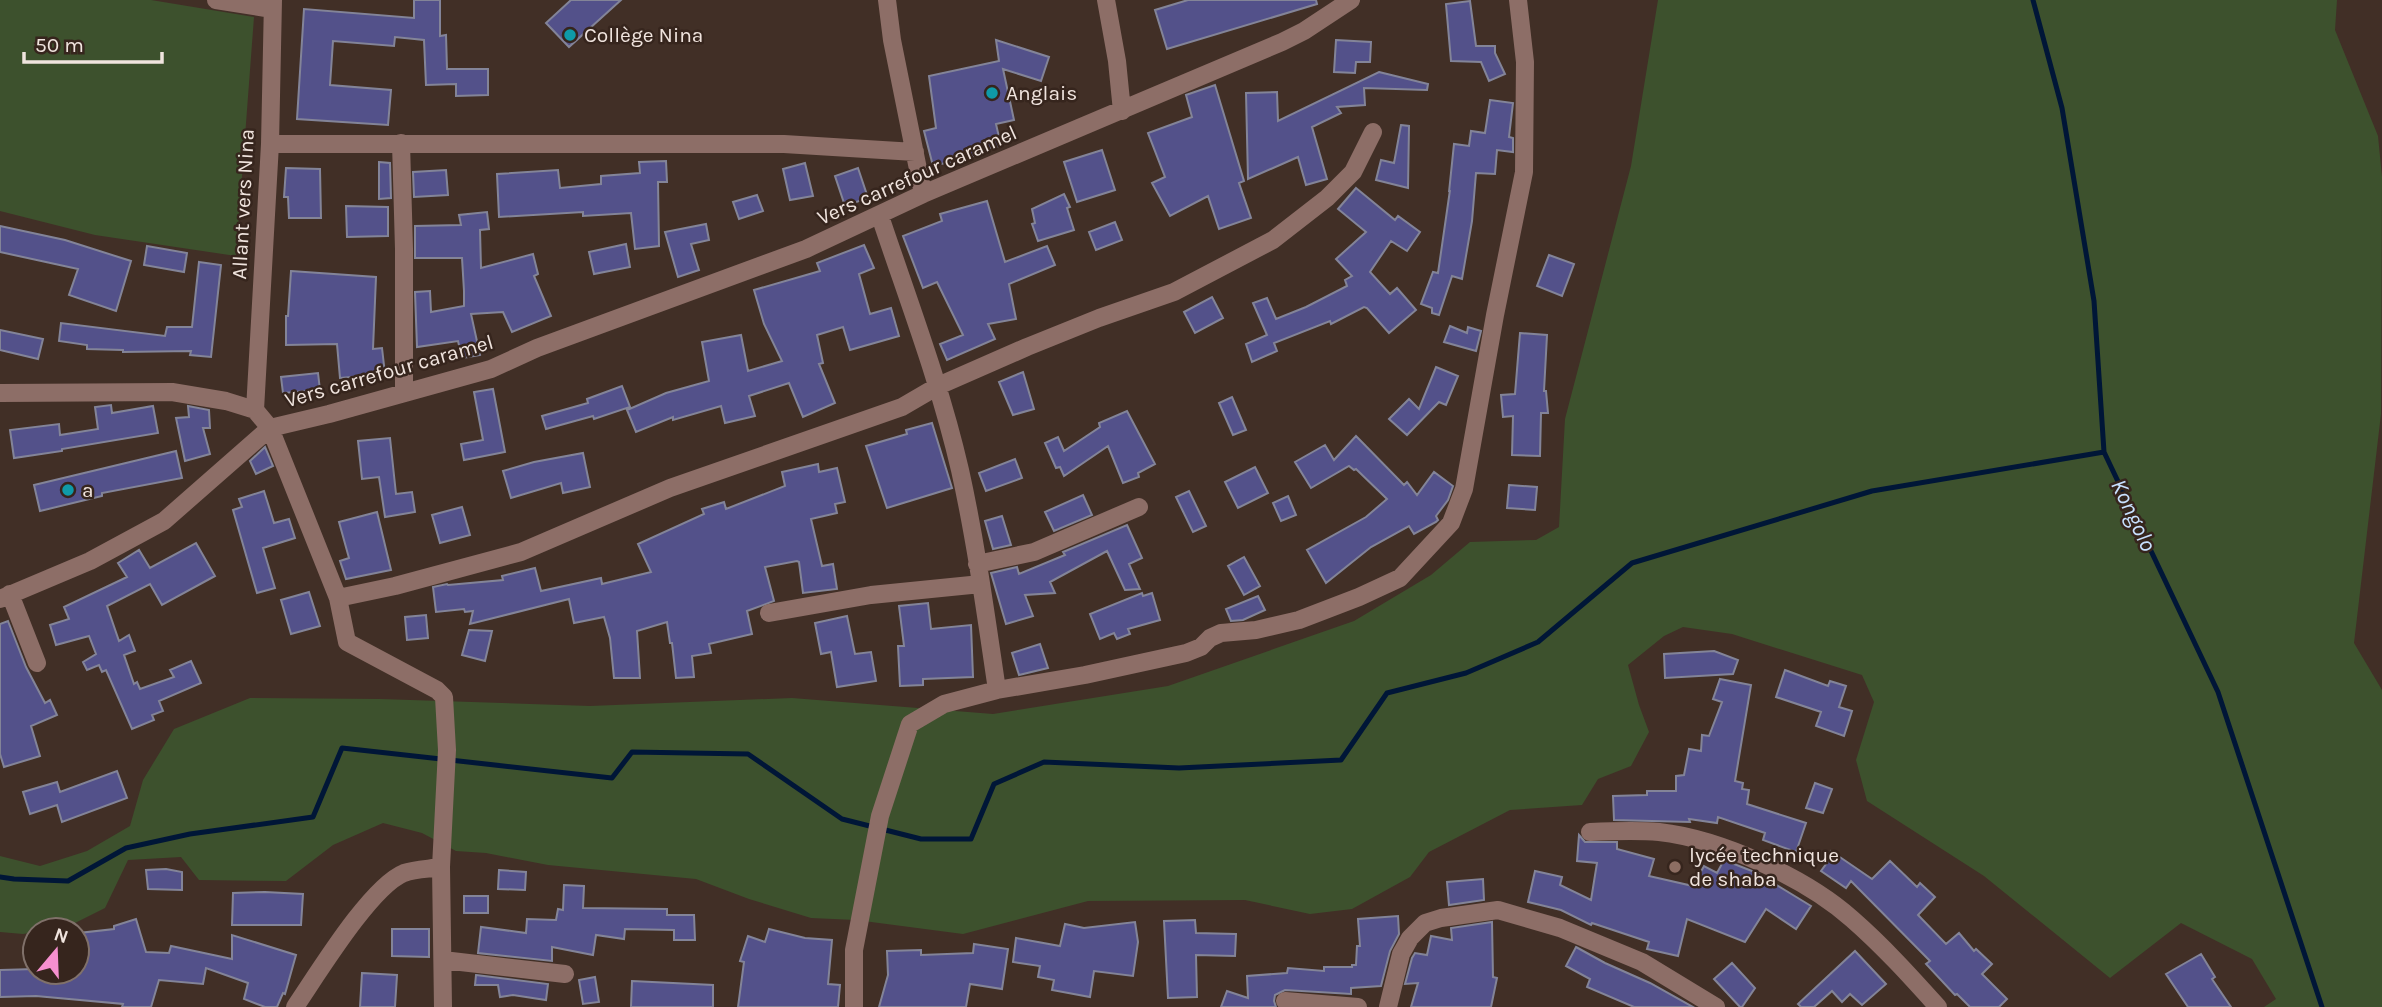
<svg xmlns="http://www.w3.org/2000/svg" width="2382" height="1007" viewBox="0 0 2382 1007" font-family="Karla,sans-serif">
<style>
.green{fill:#3d512d}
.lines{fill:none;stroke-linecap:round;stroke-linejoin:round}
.stream{stroke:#001637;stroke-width:5}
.building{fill:#53518a;stroke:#838498;stroke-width:2}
.minor{stroke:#8d6e67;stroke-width:18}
.culture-dot{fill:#0f9aa8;stroke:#36251d;stroke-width:2.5}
.education-dot{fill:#8d6e63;stroke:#36251d;stroke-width:2.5}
.labels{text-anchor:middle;stroke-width:5;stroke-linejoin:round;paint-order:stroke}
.poi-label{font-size:21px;fill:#f0e4de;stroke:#36251d;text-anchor:start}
.street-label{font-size:21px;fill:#f0e4de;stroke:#36251d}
.water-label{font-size:23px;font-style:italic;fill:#c8e1ff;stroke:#36251d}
</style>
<rect width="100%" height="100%" fill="#412f26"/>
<path class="green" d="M0 0H151L254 17 236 256 95 235 0 211Z
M1658 0H2337L2335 30 2378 136 2382 177 2381 414 2354 643 2382 690V1007H2264L2276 999 2252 959 2181 923 2110 978 1984 876 1867 801 1856 760 1874 702 1862 675 1732 634 1683 627 1664 636 1628 665 1639 705 1649 732 1631 766 1598 779 1582 805 1510 810 1429 852 1410 877 1352 909 1310 914 1245 900 1088 901 963 934 856 920 811 918 749 899 696 879 548 865 486 853 456 851 422 833 383 823 333 845 286 881 199 880 181 857 128 860 105 908 63 929 35 930V932L23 934 0 932V856L40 866 87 851 130 826 143 780 174 729 250 698 380 699 590 706 792 698 993 714 1168 686 1354 621 1431 575 1470 542 1536 540 1559 527 1565 419 1631 166Z"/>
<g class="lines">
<path class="stream" d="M2033 0 2062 108 2094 301 2104 452 2218 692 2322 1007
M0 877 14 879 68 881 126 848 190 834 313 817 342 748 612 778 632 752 748 754 842 819 921 839H971L994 784 1044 762 1179 768 1341 760 1387 693 1466 673 1538 642 1632 563 1872 491 2104 452"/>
</g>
<path class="building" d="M414 0H440V36L446 35 447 69H488V95L456 96V84L426 85 424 40 395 37 394 46 333 41 330 85 391 90 388 125 297 119 304 9 414 18Z
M571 0H621L569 47 546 23Z
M1188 0H1316L1317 4 1167 49 1155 10Z
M1470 1 1476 46H1495V53L1505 74 1489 81 1481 62 1451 61 1446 4Z
M996 40 1049 57 1041 81 1003 69 1014 120 996 124 1001 146 981 150 982 154 933 166 924 131 936 128 929 76 999 61Z
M1336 40 1371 42 1370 62H1356L1355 73 1334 72Z
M1379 72 1428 84 1427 90 1364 88 1365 105 1337 107 1341 113 1312 127 1327 179 1306 185 1298 157 1248 179 1246 93 1277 92 1278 121Z
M1215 85 1244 181 1239 183 1251 218 1219 229 1208 196 1170 216 1152 183 1165 177 1148 133 1192 117 1186 95Z
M1490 100 1513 103 1509 137 1513 138V152L1497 150 1495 174 1476 173 1472 221 1462 279 1452 276 1439 315 1432 313V308L1421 304 1433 272 1438 273 1450 190 1449 192 1454 144 1469 146 1471 131 1485 133Z
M1401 125 1409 126 1408 188 1376 180 1381 160 1394 163Z
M1102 150 1115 190 1077 202 1064 162Z
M666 161 667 182H658L659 246 635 249 631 213 583 216V212L499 217 497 174 558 170 560 188 601 184V176L640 173 639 162Z
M379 162 390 163 391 198 379 199Z
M805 163 813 196 790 200 783 169Z
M286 168 320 169 321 218H289L288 197H284Z
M858 168 868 198 845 206 835 176Z
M446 170 448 195 414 197 413 172Z
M1356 188 1395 220 1398 216 1420 232 1407 251 1391 241 1370 272 1390 294 1397 288 1416 310 1389 333 1367 308 1364 307 1331 324 1330 321 1274 343 1277 351 1252 362 1246 344 1267 335 1253 303 1267 298 1276 319 1306 307 1347 286 1345 280 1352 276 1336 259 1366 232 1338 209Z
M1064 194 1070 207 1067 208 1074 230 1038 241 1032 224 1035 223 1032 209Z
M757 195 763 211 739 219 733 202Z
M987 201 1005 262 1047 246 1055 265 1009 284 1016 319 988 324 995 339 947 360 940 344 963 335 937 282 923 288 903 236 942 221 940 214Z
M346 206 388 207V236L347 237Z
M487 212 489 229 480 230 481 268 533 254 538 274 534 276 551 316 512 332 503 312 471 314 480 355 462 358 458 341 417 347 415 292 430 291 431 312 464 306V291L462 258H415V226L461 225 459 215Z
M1115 222 1122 240 1096 250 1089 232Z
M706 224 709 240 691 244 699 270 678 277 665 232Z
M0 226 65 240 131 261 116 311 69 295 78 269 0 252Z
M626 244 630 267 594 274 589 252Z
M864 245 874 268 859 274 870 314 891 308 899 336 850 350 843 327 817 335 823 363 819 364 835 403 803 417 789 383 749 396 755 416 725 423 721 406 673 420V417L636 432 627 410 666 393 709 381 702 342 741 335 748 371 782 361 764 324 754 290 820 271 817 263Z
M147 246 187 253 184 272 144 265Z
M1549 255 1574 264 1562 296 1537 286Z
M199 262 221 265 211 357 190 355 191 351 123 352V350L87 349V345L59 341 61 323 165 336 167 327H192Z
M291 271 376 277 373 349 382 348 385 374 340 378 337 344 286 345V316H288Z
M1212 297 1223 318 1195 333 1184 312Z
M1450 326 1467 333 1468 327 1481 331 1476 351 1444 342Z
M0 330 43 339 38 359 0 350Z
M1520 333 1547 335 1544 391H1546L1548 413H1541L1540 456 1512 455 1513 416 1503 417 1501 395 1515 394Z
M1436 367 1458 376 1446 405 1439 402 1407 435 1389 419 1409 399 1419 409Z
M1023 372 1034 409 1013 415 999 382Z
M318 373 320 390 283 393 281 377Z
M622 386 630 407 594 419 593 416 546 429 542 416 588 403 587 399Z
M493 389 505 452 464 460 461 444 483 440 474 392Z
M1232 397 1246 430 1233 435 1219 403Z
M111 405 112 413 153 406 158 433 62 449V451L14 458 10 430 59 424 60 435 98 429 95 407Z
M188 406 209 410 210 428H203L210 454 185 461 176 418 189 417Z
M1127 411 1155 464 1138 473 1139 477 1123 483 1108 446 1064 476 1060 467 1056 468 1045 443 1058 437 1064 451 1100 427 1099 423Z
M932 423 952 488 887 508 866 446 907 434 906 430Z
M1356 436 1404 485 1407 482 1417 495 1434 472 1453 486 1448 500 1436 516 1438 520 1436 522 1414 534 1409 526 1371 547 1326 583 1307 550 1366 517 1387 499 1356 469 1354 470 1349 466 1311 488 1295 462 1325 445 1334 460Z
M390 438 396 494 412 492 415 512 385 517 379 477 362 479 358 441Z
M265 447 273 466 256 474 250 461Z
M176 451 182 478 102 493V496L40 511 34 485Z
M583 453 590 487 563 493 561 483 511 498 503 471 534 462Z
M1015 459 1022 478 986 491 979 473Z
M818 464 819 472 837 468 845 502 835 504 837 513 811 519 822 566 833 564 837 589 803 593 799 562 797 561 765 567 774 601 747 611 752 634 709 644 711 653 692 656 694 677 676 678 672 643H670L667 622 637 631 640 678H614L610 638 604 617 574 623 569 599 470 624 473 611 465 612 464 609 436 612 433 587 447 584 448 585 503 580 502 576 535 568 541 591 601 578 602 584 651 572 638 544 704 514 702 509 724 502 726 509 785 486 782 472Z
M1255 467 1268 493 1238 508 1225 482Z
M1509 485 1537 487 1535 510 1507 508Z
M264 491 274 523 289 519 295 538 263 548 275 588 257 593 233 510 242 507 239 499Z
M1189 491 1206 526 1193 532 1176 497Z
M1083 495 1092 515 1054 531 1045 512Z
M1288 496 1296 515 1281 521 1273 503Z
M462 507 470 535 440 543 432 515Z
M377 512 391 570 346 579 340 561 349 558 339 522Z
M1002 516 1011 545 993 549 985 521Z
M1127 525 1142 558 1129 564 1140 589 1125 590 1107 551 1050 582 1055 593 1025 595 1033 616 1006 624 991 573 1017 567 1019 574 1065 555 1063 552Z
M196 543 215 576 162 605 150 584 107 606 119 641 129 635 135 651 124 655 134 684 137 682 140 689 174 677 170 670 191 661 201 683 159 701 163 711 152 715 154 720 132 729 106 670 102 672 99 665 87 670 83 662 96 654 89 636 56 645 50 625 69 619 64 607 127 577 118 563 139 550 150 568Z
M1244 557 1260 586 1244 595 1228 566Z
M309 592 320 626 291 634 281 600Z
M1142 593 1143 596 1152 593 1160 620 1128 629 1130 634 1117 639 1114 633 1100 639 1090 614Z
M1258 596 1265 610 1243 620 1231 621 1226 609Z
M928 603 931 629 971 625 973 677 923 679V685L900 686 898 646H904L899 606Z
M426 615 428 638 407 640 405 617Z
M847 616 855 654 871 652 876 681 837 687 831 652 821 654 815 623Z
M8 621 26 667 45 703 50 700 57 715 31 726 40 756 4 767 0 754V624Z
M469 630 492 631 485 661 462 655Z
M1040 644 1048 668 1019 675 1012 653Z
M1714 651 1738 660 1733 674 1665 678 1664 654Z
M1785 670 1828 686 1830 681 1846 686 1839 707 1852 711 1844 736 1816 726 1821 712 1776 697Z
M1720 679 1751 685 1735 781 1743 783 1742 789 1749 790 1747 804 1806 823 1796 852 1763 840 1765 833 1718 817 1717 823 1689 819 1690 822 1614 820 1613 796 1647 795V791H1676V776L1684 775 1689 749 1701 751 1702 735 1709 736 1722 702 1713 699Z
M117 771 127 798 62 822 57 805 30 814 23 792 57 782 60 792Z
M1815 783 1832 789 1823 813 1806 808Z
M1579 835 1585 842H1617V849L1654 859 1649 876 1693 886 1704 866 1717 873 1724 860 1757 873 1811 906 1796 929 1766 909 1745 942 1687 919 1678 956 1647 949 1649 942 1592 923 1591 925 1561 910 1528 902 1535 871 1562 877 1560 885 1591 900 1597 863 1577 861Z
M1831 851 1872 879 1890 861 1917 887 1920 883 1935 897 1918 915 1946 944 1959 933 1974 951 1976 949 1992 964 1982 974 2007 999 1999 1007H1970L1957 994 1955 995 1926 964 1930 961 1851 881 1846 888 1821 871 1829 860 1826 857Z
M166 869 182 872V890L148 889 146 870Z
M499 870 526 872 525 890 498 889Z
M1483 879 1484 900 1449 905 1447 882Z
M564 885 584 886 583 908 667 909V915H694L695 940H674V930L625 929 624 939 596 935 593 955 552 947V961L478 953 481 927 526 933 527 919 556 920 558 909 563 910Z
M265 892 303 894 301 925H232L233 893Z
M464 896H488V913H464Z
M1398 916 1399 934 1390 951 1381 986 1351 988V994L1285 990 1275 995 1274 1001 1276 1007H1221L1227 991 1248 998 1247 976 1287 973 1288 968 1324 971V967H1352V965H1356L1357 946H1360L1358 919Z
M136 919 146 952 169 953 171 946 232 959V935L296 955 285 994 283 993 277 1007H265L244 999 248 983 206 968 203 984 159 980 151 1007H122L123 1004 36 996 0 997V970L35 969V972H77V950H81L79 933 114 929V926Z
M1195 920 1196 933 1236 934 1235 956 1196 955 1197 997 1168 998 1164 921Z
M1135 922 1138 942 1133 976 1094 971 1090 997 1052 990 1054 980 1038 977 1040 966 1013 962 1016 938 1060 946 1065 924 1084 928Z
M1492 922 1493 977 1497 978 1491 1007H1411L1418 983 1405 984 1412 958 1415 953 1427 955 1431 936 1452 940 1451 928Z
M392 929H429V957L392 956Z
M769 929 805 938 832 940 828 984 840 985 838 1007H738L744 962 740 961 748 936 765 942Z
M974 944 1008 949 1002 989 970 984 966 1007H879L888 975 887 951 921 950V955L973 953Z
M1576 947 1605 963 1650 983 1693 1007H1634L1587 987 1590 979 1566 966Z
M1855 951 1886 984 1862 1005 1850 994 1842 1002 1832 991 1814 1007H1801L1798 1004Z
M2201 954 2215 977 2212 979 2231 1007H2188L2166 974Z
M1732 963 1755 988 1742 1007H1740L1714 979Z
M362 973 397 975 395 1007H360Z
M476 975 548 984 546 1000 513 995 500 997 498 985H475Z
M595 977 599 1002 583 1004 579 980Z
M632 981 713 985V1007H631Z"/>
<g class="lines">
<path class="minor" d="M216 0 272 9
M887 0 892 40 923 194
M1106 0 1117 61 1122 111
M1351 0 1304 31 1282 42 923 194 806 249 537 348 491 369 329 414 270 428 338 598 395 586 521 552 670 488 902 407 938 386 1027 347 1099 318 1174 292 1273 240 1327 198 1353 172 1373 132
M401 143 404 249V392
M270 144H784L915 152
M880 216C908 300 940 383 960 470 976 542 986 616 997 690L1085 675 1186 653 1201 647 1210 638 1221 633 1256 630 1299 620 1359 597 1400 578 1451 523 1464 489 1495 315 1524 172 1525 62 1518 0
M0 393 172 392 226 401 255 410 270 428 164 521 90 561 0 599
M255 410 270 144 273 0
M977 564 1034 552 1139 507
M10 594 37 663
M338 598 347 642 437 690 444 697 447 750 441 867 443 1007
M769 613 871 595 981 584
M1590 832C1613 831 1636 830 1659 832 1721 839 1806 878 1852 919 1883 946 1911 977 1938 1007
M443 960 565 974
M1285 1001 1358 1007
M295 1007C317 975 370 887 404 873 415 869 429 869 441 867
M854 1007V950L880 816 910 724 944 704 997 690
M1388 1007 1401 954 1410 938 1425 923 1441 918 1498 910 1560 928 1642 962 1716 1007"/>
</g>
<g class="culture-dot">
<circle cx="570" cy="35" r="7"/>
<circle cx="992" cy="93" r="7"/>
<circle cx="68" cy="490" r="7"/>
</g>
<circle class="education-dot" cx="1675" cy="867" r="7"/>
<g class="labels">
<g class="poi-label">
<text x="584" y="42">Collège Nina</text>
<text x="1006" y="100">Anglais</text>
<text x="82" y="497">a</text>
<text x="1689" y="862">lycée technique<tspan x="1689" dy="24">de shaba</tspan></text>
</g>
<g class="street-label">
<text transform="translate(917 175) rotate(-24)" y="7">Vers carrefour caramel</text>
<text transform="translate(243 204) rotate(-87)" y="7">Allant vers Nina</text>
<text transform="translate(389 371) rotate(-16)" y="7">Vers carrefour caramel</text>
</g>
<g class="water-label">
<text transform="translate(2134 515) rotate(65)" y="8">Kongolo</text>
</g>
</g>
<g transform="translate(56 951) rotate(19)"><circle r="33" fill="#36251d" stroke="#80716a" stroke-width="2"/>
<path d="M0-5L12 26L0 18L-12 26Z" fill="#f690cf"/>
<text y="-10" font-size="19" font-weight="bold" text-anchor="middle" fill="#f0e4de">N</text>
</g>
<path d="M24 52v10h138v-10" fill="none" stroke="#f0e4de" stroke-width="3.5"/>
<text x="35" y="52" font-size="21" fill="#f0e4de" stroke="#36251d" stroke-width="5" paint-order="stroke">50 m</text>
</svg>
